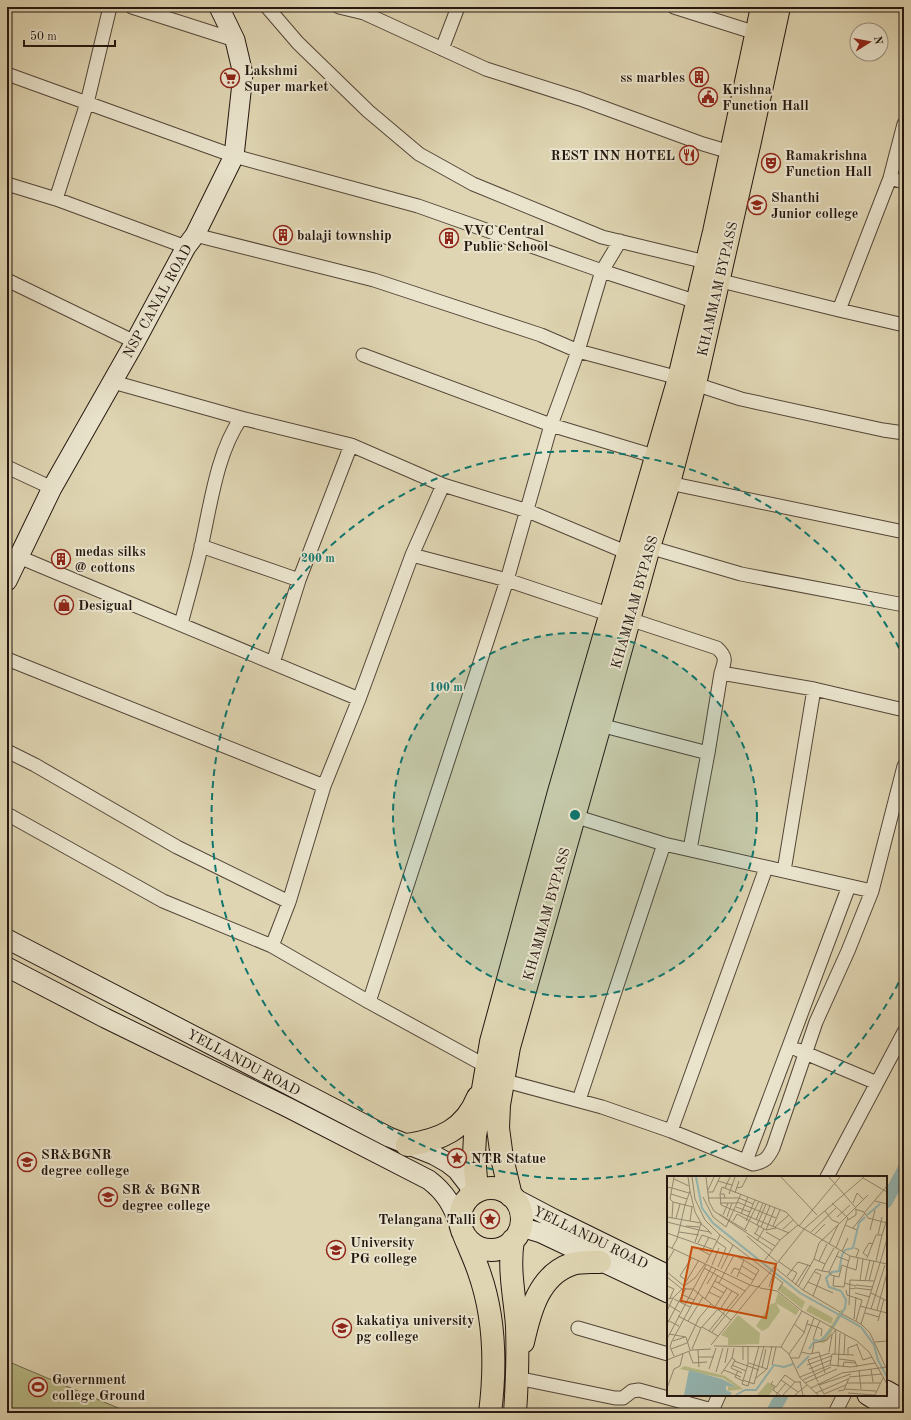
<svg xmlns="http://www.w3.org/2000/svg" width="911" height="1420" viewBox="0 0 911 1420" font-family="'Old Standard TT',serif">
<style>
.green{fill:#b8bb88;stroke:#6e694c}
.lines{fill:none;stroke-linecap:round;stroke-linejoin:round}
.canal{stroke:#95b7b3;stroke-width:13}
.street-casing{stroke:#534638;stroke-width:15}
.secondary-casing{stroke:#241710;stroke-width:21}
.highway-casing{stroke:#241710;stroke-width:24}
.street{stroke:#eae4cd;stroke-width:13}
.secondary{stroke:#eae4cd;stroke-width:19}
.highway{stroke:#dfd5b2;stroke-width:22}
.ring{fill:none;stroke:#0f766e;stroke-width:2;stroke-dasharray:7 5}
.labels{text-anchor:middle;stroke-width:4;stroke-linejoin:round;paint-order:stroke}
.poi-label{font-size:14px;font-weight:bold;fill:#241710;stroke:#eae4cd;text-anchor:start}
.street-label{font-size:14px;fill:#241710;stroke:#eae4cd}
.inset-river{fill:none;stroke:#95b7b3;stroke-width:2}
.inset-road{fill:none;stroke:#948971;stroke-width:1}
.view{fill:#cb4f0d;fill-opacity:0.15;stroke:#cb4f0d;stroke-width:2}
.inset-edge{fill:none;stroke:#241710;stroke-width:2}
.centre{fill:#0f766e;stroke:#eae4cd;stroke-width:2}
.ring-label{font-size:12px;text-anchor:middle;font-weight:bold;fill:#0f766e;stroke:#eae4cd;stroke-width:4;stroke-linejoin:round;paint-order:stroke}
</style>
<rect width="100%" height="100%" fill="#dfd5b2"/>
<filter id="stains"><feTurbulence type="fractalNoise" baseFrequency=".005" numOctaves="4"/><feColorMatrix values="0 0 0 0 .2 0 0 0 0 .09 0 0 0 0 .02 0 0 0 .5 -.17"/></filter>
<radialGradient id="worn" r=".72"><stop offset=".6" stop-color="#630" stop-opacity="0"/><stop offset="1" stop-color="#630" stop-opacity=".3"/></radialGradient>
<path class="green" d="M7 1361 130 1413H7Z"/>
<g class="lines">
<path class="canal" d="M886 1202 904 1169
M772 1413 782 1395"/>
<g class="street-casing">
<path id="street" d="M132 7 235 40
M267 7 298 43 368 111 419 154 473 184 602 237 706 262
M339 7 364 13 486 69 580 99 703 144 730 152
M674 7 756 33
M442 49 458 7
M7 74 234 156 418 206 602 271 697 302
M890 178 904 182
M7 184 56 199 186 247
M56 199 87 103 110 7
M195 235 374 280 541 335 578 351 679 378
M713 279 839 310 904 325
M7 280 135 342
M839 310 890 178 904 124
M363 355 551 425 657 457
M113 382 241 418 351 445 443 485 528 511 628 553
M695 384 741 399 883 430 904 433
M7 467 52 488
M669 483 904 532
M201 546 299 580
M649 547 741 574 904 605
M412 555 507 580 611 615 629 619 717 648C727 657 725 661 721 673L814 689 904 710
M19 557 359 699
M181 624C188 597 196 571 202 543 211 502 217 453 241 418
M7 659 324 786
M273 663 299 580 351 445
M600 725 708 753 690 849
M7 751 35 765 177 847 289 902
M708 753 721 673
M7 814 163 901 272 946 369 1002 486 1066
M784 871 814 689
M872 891 904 766
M272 946 289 902 324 786 359 699 412 555 443 485
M369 1002 507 580 551 425 578 351 602 271 620 241
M798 1050 877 1083
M502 1080 602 1107 671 1131 753 1164C765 1162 768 1158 773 1148L816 1022 848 951 872 891 664 844 574 816
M579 1100 664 844
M671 1131 766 868
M746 1161 849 886
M827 1177 904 1032
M578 1328 668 1354
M517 1378 615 1398H623L632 1391 639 1390 712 1410
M711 1413 719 1395
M835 1413 844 1395"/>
</g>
<g class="secondary-casing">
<path id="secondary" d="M7 581 52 488 135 342 186 247 195 235 234 156 243 74 235 40 219 7
M7 939 389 1137 434 1155 448 1163 457 1170 474 1192
M7 967 105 1018 289 1108 429 1180C446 1193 452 1205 460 1225
M514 1198 554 1219 668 1275
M521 1227 541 1233 668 1293
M886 1390 904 1400
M867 1395 896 1413"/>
</g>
<g class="highway-casing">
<path id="highway" d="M407 1145C440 1140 465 1130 478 1097
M460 1219a31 31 0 1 1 62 0a31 31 0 1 1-62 0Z
M477 1191 474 1155 475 1136 491 1042 559 792 679 378 714 232 762 7
M511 1196 502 1158 498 1128 499 1105 509 1047 600 725 649 547 669 483 695 384 750 141 779 7
M464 1235C469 1247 475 1260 479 1272 495 1317 496 1366 490 1413
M513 1240C508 1269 515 1298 517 1326 518 1355 517 1384 515 1413
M523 1342C530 1311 539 1275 572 1264 581 1261 591 1262 600 1262"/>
</g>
<use href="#street" class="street"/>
<use href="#secondary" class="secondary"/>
<use href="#highway" class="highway"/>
</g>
<circle cx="575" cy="815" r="182" fill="#0f766e" fill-opacity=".12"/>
<g class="ring">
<circle cx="575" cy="815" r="182"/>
<path d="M904 972A364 364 0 1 1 904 658"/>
</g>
<defs>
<g id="building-ring" transform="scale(1)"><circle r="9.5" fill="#eae4cd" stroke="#8f2418" stroke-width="1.5"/><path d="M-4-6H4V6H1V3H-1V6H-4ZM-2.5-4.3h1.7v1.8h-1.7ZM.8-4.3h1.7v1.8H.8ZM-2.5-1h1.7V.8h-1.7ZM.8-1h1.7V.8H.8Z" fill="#8f2418"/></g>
<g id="supermarket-ring" transform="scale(1)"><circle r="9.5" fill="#eae4cd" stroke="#8f2418" stroke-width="1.5"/><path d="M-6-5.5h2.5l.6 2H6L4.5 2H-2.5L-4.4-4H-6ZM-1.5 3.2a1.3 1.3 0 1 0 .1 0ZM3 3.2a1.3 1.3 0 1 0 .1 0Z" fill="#8f2418"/></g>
<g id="civic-ring" transform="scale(1)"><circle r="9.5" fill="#eae4cd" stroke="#8f2418" stroke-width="1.5"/><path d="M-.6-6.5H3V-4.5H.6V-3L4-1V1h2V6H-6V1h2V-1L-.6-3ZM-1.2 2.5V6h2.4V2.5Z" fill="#8f2418"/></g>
<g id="restaurant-ring" transform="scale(1)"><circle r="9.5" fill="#eae4cd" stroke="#8f2418" stroke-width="1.5"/><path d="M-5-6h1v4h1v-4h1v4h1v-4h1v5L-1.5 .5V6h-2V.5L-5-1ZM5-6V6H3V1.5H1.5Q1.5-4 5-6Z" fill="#8f2418"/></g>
<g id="theatre-ring" transform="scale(1)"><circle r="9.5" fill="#eae4cd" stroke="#8f2418" stroke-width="1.5"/><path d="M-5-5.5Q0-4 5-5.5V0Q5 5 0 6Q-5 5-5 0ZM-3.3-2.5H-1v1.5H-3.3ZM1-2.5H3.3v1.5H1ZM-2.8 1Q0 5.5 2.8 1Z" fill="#8f2418"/></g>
<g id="university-ring" transform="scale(1)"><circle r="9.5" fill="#eae4cd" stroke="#8f2418" stroke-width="1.5"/><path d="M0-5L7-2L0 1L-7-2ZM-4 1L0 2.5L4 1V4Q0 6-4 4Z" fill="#8f2418"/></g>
<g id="shop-ring" transform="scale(1)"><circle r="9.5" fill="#eae4cd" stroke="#8f2418" stroke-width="1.5"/><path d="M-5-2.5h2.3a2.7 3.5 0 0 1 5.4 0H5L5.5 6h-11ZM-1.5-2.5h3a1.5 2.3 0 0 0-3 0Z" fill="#8f2418"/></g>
<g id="sight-ring" transform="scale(1)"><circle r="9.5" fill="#eae4cd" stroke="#8f2418" stroke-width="1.5"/><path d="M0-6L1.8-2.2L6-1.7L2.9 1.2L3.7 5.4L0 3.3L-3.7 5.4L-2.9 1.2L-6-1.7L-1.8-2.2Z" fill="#8f2418"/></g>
<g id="stadium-ring" transform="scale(1)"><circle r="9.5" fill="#eae4cd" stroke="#8f2418" stroke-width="1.5"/><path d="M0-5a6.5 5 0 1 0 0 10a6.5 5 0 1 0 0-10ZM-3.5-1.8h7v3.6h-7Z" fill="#8f2418"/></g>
</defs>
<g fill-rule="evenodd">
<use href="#building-ring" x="699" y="77"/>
<use href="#supermarket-ring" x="230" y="78"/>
<use href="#civic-ring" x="708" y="97"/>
<use href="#restaurant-ring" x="689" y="155"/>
<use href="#theatre-ring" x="771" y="163"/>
<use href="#university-ring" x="757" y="205"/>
<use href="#building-ring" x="283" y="235"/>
<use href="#building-ring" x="449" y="238"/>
<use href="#building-ring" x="61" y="559"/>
<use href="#shop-ring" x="64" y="605"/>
<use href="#sight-ring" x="457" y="1158"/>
<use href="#university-ring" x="27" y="1162"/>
<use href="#university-ring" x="108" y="1197"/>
<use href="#sight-ring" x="490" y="1219"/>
<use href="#university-ring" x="336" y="1250"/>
<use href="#university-ring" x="342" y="1328"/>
<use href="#stadium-ring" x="38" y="1387"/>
</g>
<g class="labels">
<g class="poi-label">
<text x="244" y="75">Lakshmi<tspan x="244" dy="16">Super market</tspan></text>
<text x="685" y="82" text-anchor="end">ss marbles</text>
<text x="722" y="94">Krishna<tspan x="722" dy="16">Function Hall</tspan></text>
<text x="675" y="160" text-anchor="end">REST INN HOTEL</text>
<text x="785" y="160">Ramakrishna<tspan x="785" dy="16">Function Hall</tspan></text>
<text x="771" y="202">Shanthi<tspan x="771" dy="16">Junior college</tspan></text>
<text x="463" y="235">VVC Central<tspan x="463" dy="16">Public School</tspan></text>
<text x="297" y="240">balaji township</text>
<text x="75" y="556">medas silks<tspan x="75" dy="16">@ cottons</tspan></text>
<text x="78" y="610">Desigual</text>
<text x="41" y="1159">SR&amp;BGNR<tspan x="41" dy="16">degree college</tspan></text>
<text x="471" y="1163">NTR Statue</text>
<text x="122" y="1194">SR &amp; BGNR<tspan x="122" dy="16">degree college</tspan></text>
<text x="476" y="1224" text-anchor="end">Telangana Talli</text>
<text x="350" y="1247">University<tspan x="350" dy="16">PG college</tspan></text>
<text x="356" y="1325">kakatiya university<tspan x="356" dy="16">pg college</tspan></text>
<text x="52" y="1384">Government<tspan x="52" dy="16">college Ground</tspan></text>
</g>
<g class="street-label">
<text transform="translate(717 289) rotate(-77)" y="5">KHAMMAM BYPASS</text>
<text transform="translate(157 301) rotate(-61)" y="5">NSP CANAL ROAD</text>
<text transform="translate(634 602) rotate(-74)" y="5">KHAMMAM BYPASS</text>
<text transform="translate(546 914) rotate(-74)" y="5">KHAMMAM BYPASS</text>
<text transform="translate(244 1062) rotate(28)" y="5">YELLANDU ROAD</text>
<text transform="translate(591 1237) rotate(26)" y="5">YELLANDU ROAD</text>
</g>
</g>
<g transform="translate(667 1176)">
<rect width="220" height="220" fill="#dfd5b2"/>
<path d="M114 108 138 126 135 133 111 114ZM111 117 132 134 129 139 109 127 113 135 101 152 95 155 89 150 104 128 108 127ZM143 129 166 142 164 148 139 135ZM174 134 176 135 161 163 157 167 150 166 158 159ZM71 139 93 157 92 168 61 169V162L54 159ZM17 190 58 200 76 213 61 215V210L70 211 56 202 13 193ZM101 206 108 211 102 219H90Z" fill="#b8bb88"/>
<path d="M22 194 55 203 70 211 59 210V214L65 217 63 219H17Z" fill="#95b7b3"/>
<path class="inset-river" d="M29 1 35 32 46 47 133 117 194 151 207 169 211 184 220 201M200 39 213 28M166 151 178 132 179 124 174 115 162 111 159 102 165 96 172 95 175 79 178 74 186 72 192 47 198 41M142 173 148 164 154 165 164 153M130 192 142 180M69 219 78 214H89L107 189 117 191 126 188"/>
<path class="inset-road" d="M7 1 5 12 22 17M25 1 28 23 38 44 53 59 116 107 111 114M39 1 42 26 47 35 105 74M114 1 150 39M162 1 189 32M196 2 220 16M7 3 22 10M51 5 65 9M0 11 5 12 3 23 6 26 5 42M58 12 63 1M69 12 75 11 80 1M41 14 47 1M23 15 28 36 34 47M41 16H46L53 1M68 17 72 5M4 18 20 23M53 18 54 29 122 57M62 18 68 1M36 21 46 41 59 51 74 18M42 22H72L86 28M58 22 57 18H53L55 11 119 36 132 50 183 80 220 88M208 25 220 28M6 26 26 31M70 26 109 42M53 27H70M165 27 181 42 169 72M186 27 190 17 196 23M18 29 23 15 21 1M69 31 83 36M188 33 197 36 201 42 220 47M158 35 165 44 172 47M198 36 220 10M52 38 80 55M74 38 81 21M56 39 61 27M0 41 34 47M60 41 65 27M170 41 183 29M9 42 13 28M89 44 96 27M181 44 189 39V33M23 45 25 31M66 45 70 38 92 50M79 45 88 24M0 46 32 54 28 66M90 49 99 28M178 49 190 54M19 50 32 51M106 50 113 34M132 50 173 1M94 51 103 30M108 51 122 39M186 52 198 37M78 53 92 25M116 53 126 44M99 54 108 32M203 54 208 34M12 56 32 59M43 56 32 54 34 47V48L38 51 43 56V57L45 58M99 56 113 64M144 56 169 32M0 57 45 73M87 57 108 70M88 58 92 50 99 54 109 52M148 58 158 48M211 59 215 41M80 60 110 86M49 65 59 72 51 91M90 65 97 53M31 67 35 59 49 64M162 68 171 49 201 19M0 70 83 109 91 111 93 109 92 112M5 72 10 63 18 29M188 72 192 74 189 81M32 73 43 79M35 75 42 61M175 75 181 62M169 80 182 85M200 80 196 77 202 67 206 68M200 82 209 59H215L220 43M147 83 158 88 167 72M98 84 113 64 131 49M111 85 125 95M152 85 160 68M209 85 215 59M0 86 7 74M39 87 53 59M213 87 220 63M45 89 52 72M75 90 89 99M107 91 136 114 173 136M37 92 78 115M54 93 66 69M155 95 162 96 172 75M0 96 17 110 28 102 38 88M72 96 86 104M162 96 164 99 172 101 175 89 180 91 183 80M64 98 67 92 73 94M120 100 131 86 144 90M167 100 166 110 177 111 180 91 189 94 191 82M0 101 15 113M70 101 77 84 92 94 84 108M19 104 13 100 25 81M48 105 72 119M193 105 196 83M198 105 203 84M202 105 207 85M125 106 130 97 125 94M141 106 166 117M52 107 67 79 77 84M177 107 189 110M40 108 49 93M17 109 32 84M93 109 138 52 197 1M128 109 141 89M189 109 206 111M0 110 7 113 3 122M45 110 57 117M102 111 106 99M131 111 147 83 152 67 171 49M93 112 110 115 135 135 190 165 202 176 220 208M183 113 189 112 205 114M136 114 149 93 155 95 158 88M179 114 180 119 195 124 189 145M42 116 54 122M31 117 45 90M188 117 203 121M204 117 220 125M16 119 27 124M146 120 154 99 148 96M0 123 6 122 15 113H26L64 144M7 123 23 131M38 123 51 99M0 128 13 136M182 129 183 104 207 105M193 130 220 137M48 131 60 112M204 133 218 89M210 134 220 97M0 135 6 122M52 135 65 115M198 137 212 141M175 138 194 148 203 157 220 194M11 140 34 152M187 143 189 121M0 144 12 150M21 145 36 121M211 145 217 123M0 148 19 112M127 148 137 156M140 148 150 151 153 145M194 148 213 87M35 151 51 160M42 155 71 119M45 156 83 109M2 158 19 161 23 174M0 163 39 89M146 164 150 151 155 153 154 160M6 165 18 161M208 166 220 165M44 169 91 111M190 169 196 184 205 181M47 170 114 171 122 178 133 202 151 219M81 171V188L75 208 81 210 92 170M114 171 135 135M4 173 20 167 32 142 44 128M25 173 34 152 51 133M31 174 32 191M22 176 26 187 40 186M134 176 143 178 152 176 158 197M162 176 165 159 169 153M122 178 137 157 141 144M145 178 147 167 160 164 165 158M168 178 169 153M177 179 178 159M181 179V172L191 168M7 180 3 171 5 165 31 117M31 181H47M65 182 68 184 64 192 75 197M124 182H132L147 142M172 183 188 185 190 191M0 184 25 174 44 173M76 184V171M67 185 92 194M58 187 61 172M82 187 100 193M65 189 79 195M105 189 109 171M140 189 164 180M163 189 165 178 187 179M171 191 173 157M176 191 177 186 189 187M95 192 99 173M42 193 49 172M142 193 164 184M204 193 206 206M57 194 74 201M192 194 194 213M71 195 68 201 76 205M49 196 56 172M54 198 65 182 67 172M133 201 163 189 184 191 208 187M182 201 215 198M89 202 100 193 105 170M76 204 87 208 97 170M136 204 164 191M106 205 104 208 109 211 114 204M128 206 118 199 114 204 131 216M133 206 136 219M151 206 141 184 163 177M138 207 170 193M151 207 157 218 179 209M180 207H213M152 209 184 198M108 211 106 214 113 219M0 212 7 193 13 190 16 178M144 212 175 197 220 191M177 213 209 215M171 215 177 214 182 202M149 217 181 203M181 217 208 219M109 219 119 207M116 219 128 206H134M128 219 140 209M208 219 216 202"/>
<path class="view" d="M25 71 109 88 99 142 14 125Z"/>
<rect width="220" height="220" class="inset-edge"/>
</g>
<circle cx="575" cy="815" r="6" class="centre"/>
<g class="ring-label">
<text x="318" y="562">200 m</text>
<text x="446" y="691">100 m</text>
</g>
<rect width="911" height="1420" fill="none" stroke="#dfd5b2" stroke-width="24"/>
<rect x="8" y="8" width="895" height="1404" fill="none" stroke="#241710" stroke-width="2"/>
<rect x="12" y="12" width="887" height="1396" fill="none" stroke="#241710"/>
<g transform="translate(869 42) rotate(79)"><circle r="19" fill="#eae4cd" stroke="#9b9281"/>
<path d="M0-3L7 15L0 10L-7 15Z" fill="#8f2418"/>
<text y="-6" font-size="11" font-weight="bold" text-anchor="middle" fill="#241710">N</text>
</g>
<path d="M24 40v6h91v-6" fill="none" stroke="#241710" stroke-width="2"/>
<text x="30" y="40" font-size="12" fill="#241710" stroke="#eae4cd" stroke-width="3" paint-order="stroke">50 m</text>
<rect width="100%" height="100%" filter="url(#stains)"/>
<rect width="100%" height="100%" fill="url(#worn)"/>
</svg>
